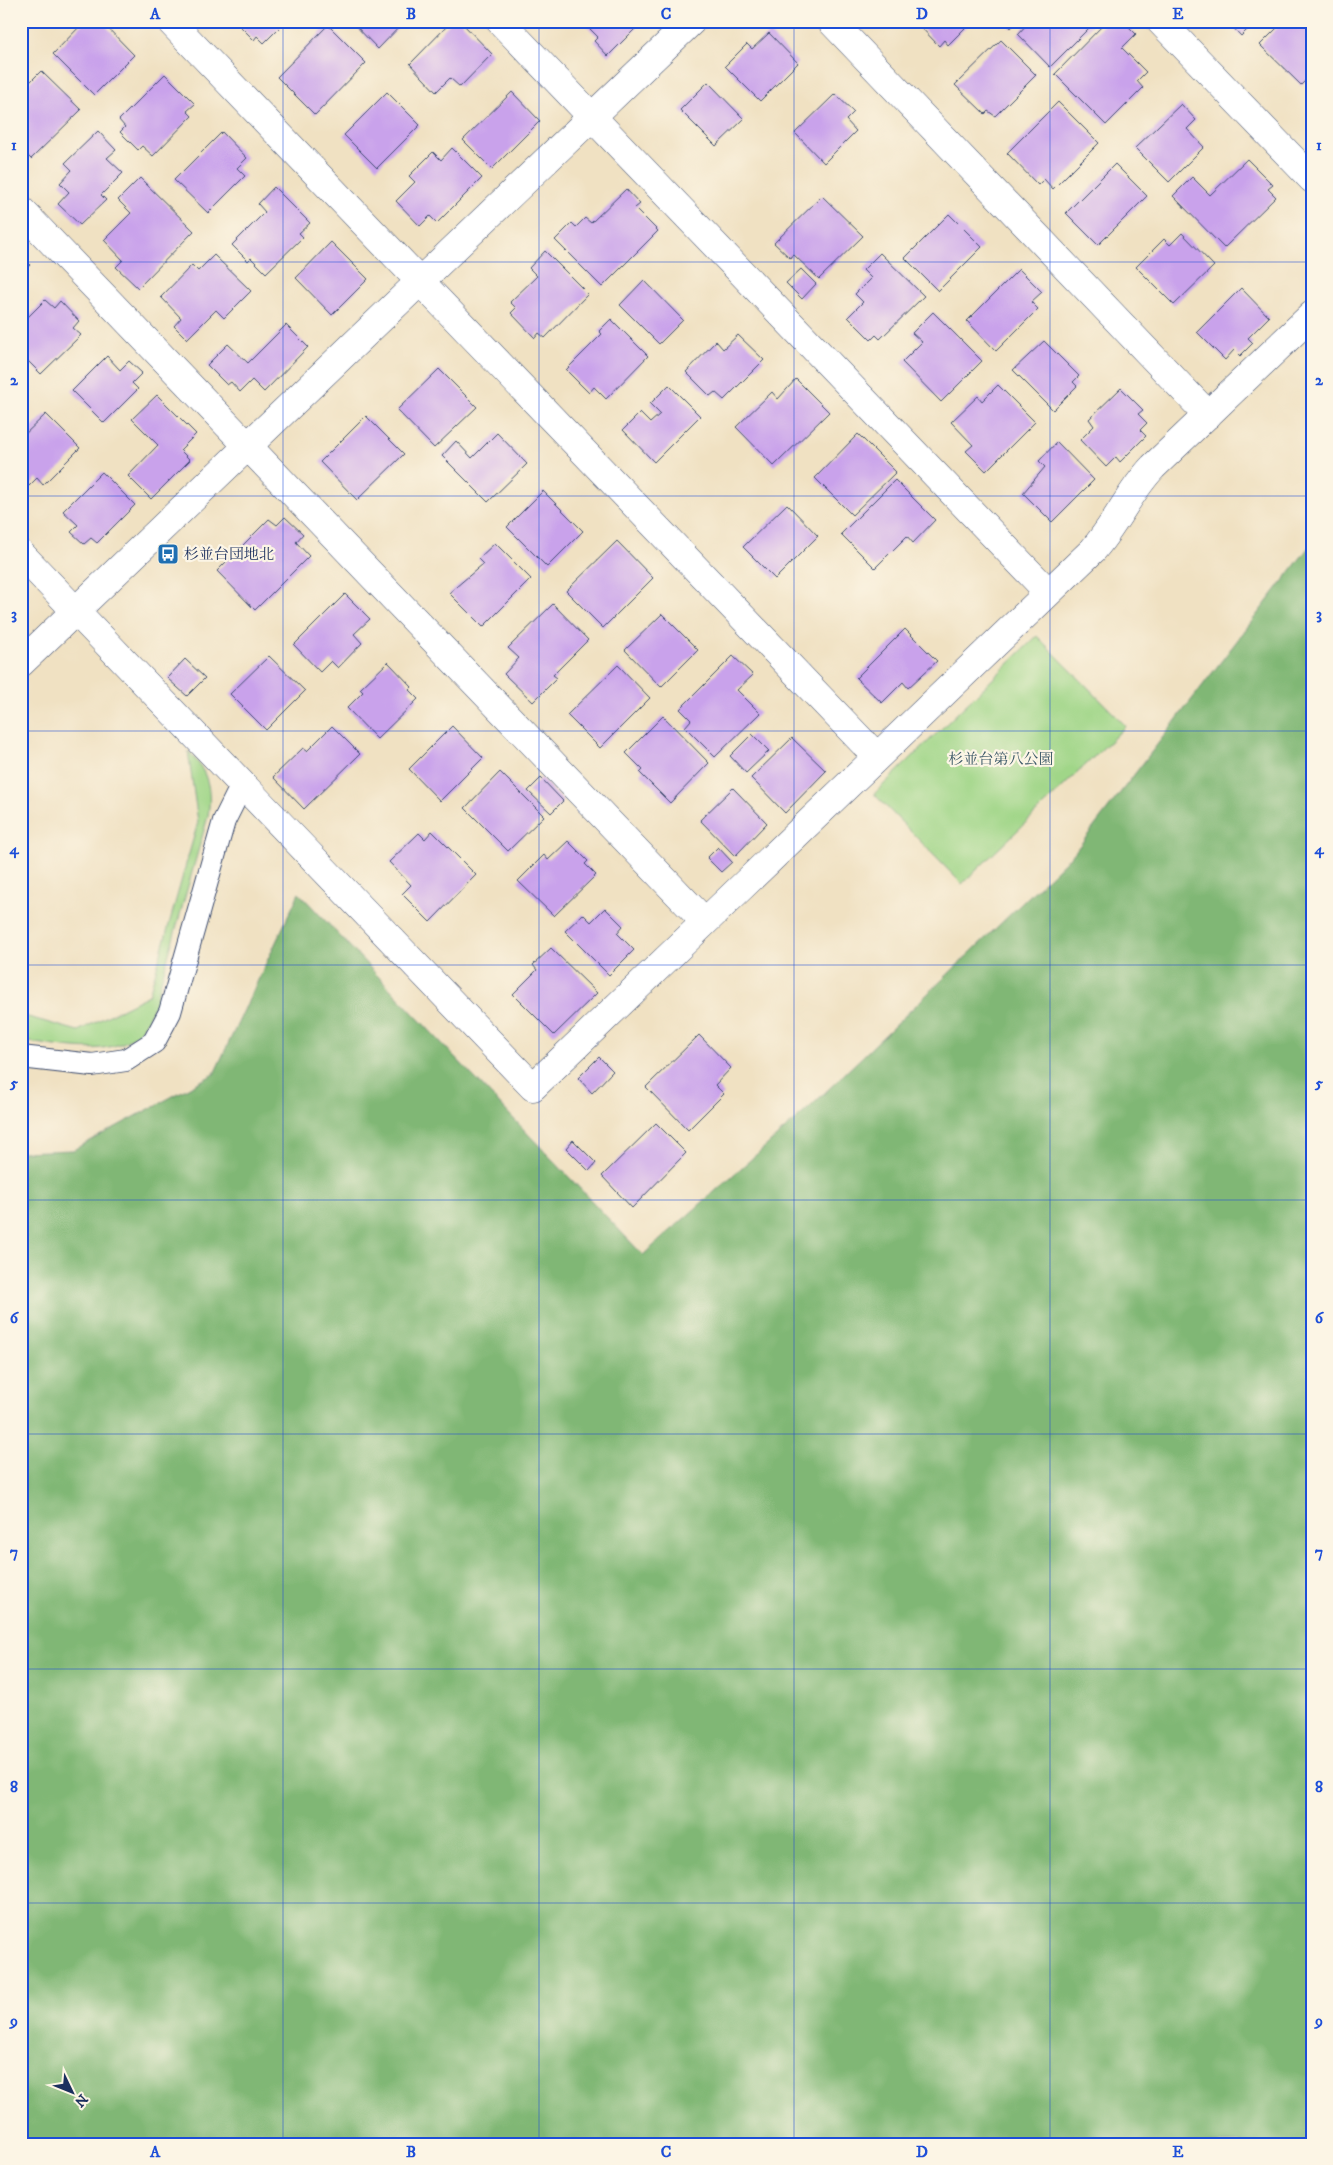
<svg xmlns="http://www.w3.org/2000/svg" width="1333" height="2165" viewBox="0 0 1333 2165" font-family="'IM FELL DW Pica','Noto Serif JP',serif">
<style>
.green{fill:#a0d688;stroke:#5e8273}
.forest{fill:#80b774;stroke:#4e7369}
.building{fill:#c9a2eb}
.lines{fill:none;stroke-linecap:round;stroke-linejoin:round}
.service-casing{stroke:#3b4a6d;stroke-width:24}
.minor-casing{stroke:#3b4a6d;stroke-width:29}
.service{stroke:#fff;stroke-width:22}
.minor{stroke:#fff;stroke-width:28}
.grid{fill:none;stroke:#1d4ed8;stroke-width:1;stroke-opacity:0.55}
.labels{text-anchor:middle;stroke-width:4.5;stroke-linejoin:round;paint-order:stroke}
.poi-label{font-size:15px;fill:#1b2f5e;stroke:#fcf5e5;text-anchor:start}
.park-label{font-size:15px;fill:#3c5968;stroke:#fcf5e5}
.neatline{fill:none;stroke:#1d4ed8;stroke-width:2}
.grid-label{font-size:16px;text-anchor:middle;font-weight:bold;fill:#1d4ed8}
</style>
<rect width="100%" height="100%" fill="#fcf5e5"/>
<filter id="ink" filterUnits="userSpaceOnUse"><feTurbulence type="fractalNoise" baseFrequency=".02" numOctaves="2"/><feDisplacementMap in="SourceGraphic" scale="10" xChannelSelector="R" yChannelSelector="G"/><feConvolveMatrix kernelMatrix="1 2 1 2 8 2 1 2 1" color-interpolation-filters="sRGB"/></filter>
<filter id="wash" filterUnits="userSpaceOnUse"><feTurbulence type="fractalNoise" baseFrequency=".0096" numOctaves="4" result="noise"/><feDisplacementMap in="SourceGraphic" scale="20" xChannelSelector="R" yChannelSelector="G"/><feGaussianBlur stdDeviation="1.12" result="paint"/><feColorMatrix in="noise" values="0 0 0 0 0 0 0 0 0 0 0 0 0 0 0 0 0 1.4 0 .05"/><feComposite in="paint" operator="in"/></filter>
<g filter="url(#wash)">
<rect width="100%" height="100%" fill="#f0e1c2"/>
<path class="green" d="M1037 636 1126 726 962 884 874 794Z
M188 751C208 772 212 788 208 816L154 1006C150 1013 147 1023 141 1030 114 1061 57 1045 21 1041V1015L78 1031 149 995 198 822Z"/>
<path class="forest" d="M1312 543V2144H21V1152L73 1150 214 1074 299 893 643 1255 810 1107 1074 853Z"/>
<g id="blocks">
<path class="building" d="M85 21H101L134 55 94 95 53 54Z
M235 21H286L264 43 257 36 254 40Z
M351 21H405L378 49Z
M452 21H460L492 54 460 87 450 78 436 92 410 64Z
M582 21H643L608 56 594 41 598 37Z
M915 21H972L948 45 944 40 939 46Z
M1004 21H1018L1011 28Z
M1030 21H1088L1092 25 1050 67 1018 34Z
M1107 21H1123L1136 34 1122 48 1146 72 1137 81 1143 88 1106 125 1055 74Z
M1227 21H1256L1241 36Z
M1284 21 1312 22V74L1301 85 1260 45Z
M328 25 366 63 315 115 277 77Z
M769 33 798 63 760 101 725 66 747 44 752 49Z
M1001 40 1036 75 995 116 988 111 985 114 955 85Z
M41 71 81 110 31 159 21 149V95L23 93 21 91Z
M165 74 195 104 187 111 192 116 153 156 142 146 138 150 120 132 125 127 119 120Z
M708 82 744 119 716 146 680 110Z
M387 92 420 125 377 168 344 135Z
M512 92 540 121 492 169 463 140Z
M835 94 854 112 846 120 856 131 824 163 795 133Z
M1058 102 1099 143 1053 189 1044 179 1038 185 1007 153Z
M1181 104 1196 120 1187 129 1204 147 1169 182 1135 148Z
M98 131 116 150 107 158 123 173 101 195 106 200 80 225 58 204 69 192 60 183 72 170 65 163Z
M222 132 247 158 237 168 245 176 208 213 174 180Z
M452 148 482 178 437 223 430 216 420 226 396 201 415 182 409 176 433 152 441 160Z
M1247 159 1273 185 1268 189 1276 197 1224 248 1173 196 1192 177 1210 195Z
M1115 164 1147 196 1098 245 1066 213Z
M140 178 194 231 138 288 116 267 123 260 104 240 131 213 118 200Z
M274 187 310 223 299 233 303 237 266 273 251 258 248 261 232 245 265 212 258 204Z
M626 189 640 204 635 208 658 231 602 287 555 240 572 223 576 227 585 218 591 223Z
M822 196 863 236 819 279 793 254 790 258 774 243Z
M949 214 982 247 938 291 905 258Z
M1182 233 1214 266 1174 305 1136 267 1164 239 1170 245Z
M331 242 368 279 332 315 296 278Z
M545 251 588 294 545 338 539 333 535 338 511 313 516 308 510 302 537 276 529 268Z
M880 253 924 296 880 339 876 335 871 340 848 317 863 302 855 294 871 278 863 270Z
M214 255 251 291 224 318 216 310 187 339 174 326 181 318 161 297 192 265 198 271Z
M21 256 30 265 21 274Z
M801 269 816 284 802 299 786 283Z
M1019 269 1042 292 1031 302 1038 309 996 351 967 321Z
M644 280 683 320 659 344 620 305Z
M1241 288 1269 317 1248 338 1253 343 1240 356 1234 350 1225 360 1197 332Z
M45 300 54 308 60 301 79 321 73 328 81 335 41 374 21 354V341L24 339 21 336V324Z
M933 312 982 361 941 402 902 362 922 342 912 333Z
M611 319 648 356 606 399 594 387 589 393 566 370 602 334 599 331Z
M286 325 308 347 264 392 252 380 240 392 231 382 227 385 207 365 228 344 248 363Z
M738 335 764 360 724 400 715 392 710 396 686 372 716 341 723 349Z
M1044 341 1079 376 1073 382 1077 386 1053 410 1013 370Z
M107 356 120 370 129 361 142 373 132 383 138 389 104 423 72 391Z
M439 369 477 407 434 448 397 410Z
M796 379 829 412 774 466 736 427 772 392 778 399Z
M669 385 700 416 654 462 623 430 640 413 650 423 660 414 650 404Z
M998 385 1035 422 986 471 966 451 973 445 951 422 978 396 982 401Z
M1121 388 1143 410 1138 414 1147 423 1140 430 1146 436 1120 462 1116 457 1106 467 1080 440 1094 426 1089 419Z
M157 395 196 434 180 450 190 460 151 499 128 476 158 445 132 419Z
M46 414 80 448 43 485 37 478 29 486 21 478V438Z
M366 416 404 454 357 500 320 462Z
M497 433 527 464 488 502 442 456 456 441 472 458Z
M858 434 896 472 852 515 815 478Z
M1057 442 1094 480 1052 522 1023 493 1045 467 1039 461Z
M102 472 135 505 97 543 91 538 84 544 71 532 78 525 63 511Z
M895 480 935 520 913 543 907 536 875 568 841 534Z
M543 491 583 531 547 567 507 527Z
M787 504 818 536 775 579 743 547Z
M285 517 303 534 296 542 309 556 255 610 217 571 269 519 277 525Z
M617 541 653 578 603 628 566 591Z
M495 543 531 579 483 627 449 593 483 564 478 559Z
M345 594 370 619 354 634 362 643 338 668 331 661 320 672 294 645Z
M553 604 588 640 553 675 557 678 533 702 504 674 519 658 508 648Z
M662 614 698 650 661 687 625 650Z
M905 629 937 661 908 688 903 682 882 703 856 678Z
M269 656 305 691 266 730 230 694Z
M733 656 753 675 737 690 760 713 715 757 685 727 691 720 680 709Z
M185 659 205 678 187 696 167 678Z
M388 662 412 687 409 690 418 699 377 739 347 708 363 692 360 689Z
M618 665 650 698 600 748 567 715Z
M663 716 709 763 670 803 640 773 643 770 626 753Z
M332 726 360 754 304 809 273 777 303 748 307 751Z
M452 726 483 758 440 801 409 769Z
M752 734 769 751 746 773 730 756Z
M792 738 826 771 785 813 751 778Z
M500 772 544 816 508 851 465 808Z
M541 778 563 801 551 813 528 791Z
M733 788 767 823 735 856 700 820Z
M432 831 476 875 430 922 402 894 411 885 389 862 419 833 425 839Z
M568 841 588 861 585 864 596 875 554 916 518 881 544 855 548 860Z
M718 847 732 862 721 872 707 858Z
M605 908 623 926 617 933 634 950 609 975 565 931 583 914 591 922Z
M551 948 597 993 554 1035 513 994 537 970 533 965Z
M699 1035 731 1068 715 1085 724 1094 688 1130 646 1087Z
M599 1057 613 1071 592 1093 578 1078Z
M656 1123 686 1153 632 1208 602 1176Z
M573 1140 596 1163 589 1171 566 1148Z"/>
</g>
</g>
<g filter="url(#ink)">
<use href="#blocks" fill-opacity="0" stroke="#3b4a6d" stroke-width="1"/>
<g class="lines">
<g class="service-casing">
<path id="service" d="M21 1057 92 1065 126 1060 154 1042 170 1012 224 821 242 785"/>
</g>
<g class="minor-casing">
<path id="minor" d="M170 21 877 757
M500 21 1048 592
M831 21 1208 415
M1160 21 1312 179
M21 210 705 922
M21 554 533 1087 1093 550C1116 524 1129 492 1153 467L1312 315
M21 663 692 21"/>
</g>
<use href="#service" class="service"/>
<use href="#minor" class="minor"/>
</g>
</g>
<path class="grid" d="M283 21V2144M539 21V2144M794 21V2144M1050 21V2144M21 262H1312M21 496H1312M21 731H1312M21 965H1312M21 1200H1312M21 1434H1312M21 1669H1312M21 1903H1312"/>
<defs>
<g id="bus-square" transform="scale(1.125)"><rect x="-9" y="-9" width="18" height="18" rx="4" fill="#1f6fb2" stroke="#fcf5e5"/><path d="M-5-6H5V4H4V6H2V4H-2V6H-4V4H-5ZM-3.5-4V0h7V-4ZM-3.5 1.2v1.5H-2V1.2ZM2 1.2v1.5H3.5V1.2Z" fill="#fff"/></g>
</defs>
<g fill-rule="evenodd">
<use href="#bus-square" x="168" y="554"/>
</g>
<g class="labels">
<g class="poi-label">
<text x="184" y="559">杉並台団地北</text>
</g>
<g class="park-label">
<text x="1001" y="764">杉並台第八公園</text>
</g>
</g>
<rect width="1333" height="2165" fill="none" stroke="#fcf5e5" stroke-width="55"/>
<g transform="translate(72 2092) rotate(133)" stroke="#fcf5e5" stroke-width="4" paint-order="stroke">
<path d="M0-4L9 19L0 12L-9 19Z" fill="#1b2f5e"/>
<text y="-8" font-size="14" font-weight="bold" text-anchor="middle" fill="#1b2f5e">N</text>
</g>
<rect x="28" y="28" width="1278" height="2110" class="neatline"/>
<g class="grid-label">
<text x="155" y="19">A</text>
<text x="411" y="19">B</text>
<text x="666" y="19">C</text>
<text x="922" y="19">D</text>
<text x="1178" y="19">E</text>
<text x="14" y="150">1</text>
<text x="1319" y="150">1</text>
<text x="14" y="385">2</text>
<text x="1319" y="385">2</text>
<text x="14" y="619">3</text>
<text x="1319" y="619">3</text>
<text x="14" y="854">4</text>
<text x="1319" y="854">4</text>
<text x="14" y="1088">5</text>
<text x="1319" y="1088">5</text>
<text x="14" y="1323">6</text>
<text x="1319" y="1323">6</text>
<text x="14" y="1557">7</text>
<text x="1319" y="1557">7</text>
<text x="14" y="1792">8</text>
<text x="1319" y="1792">8</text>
<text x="14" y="2026">9</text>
<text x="1319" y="2026">9</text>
<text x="155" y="2157">A</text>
<text x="411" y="2157">B</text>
<text x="666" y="2157">C</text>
<text x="922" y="2157">D</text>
<text x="1178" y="2157">E</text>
</g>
</svg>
